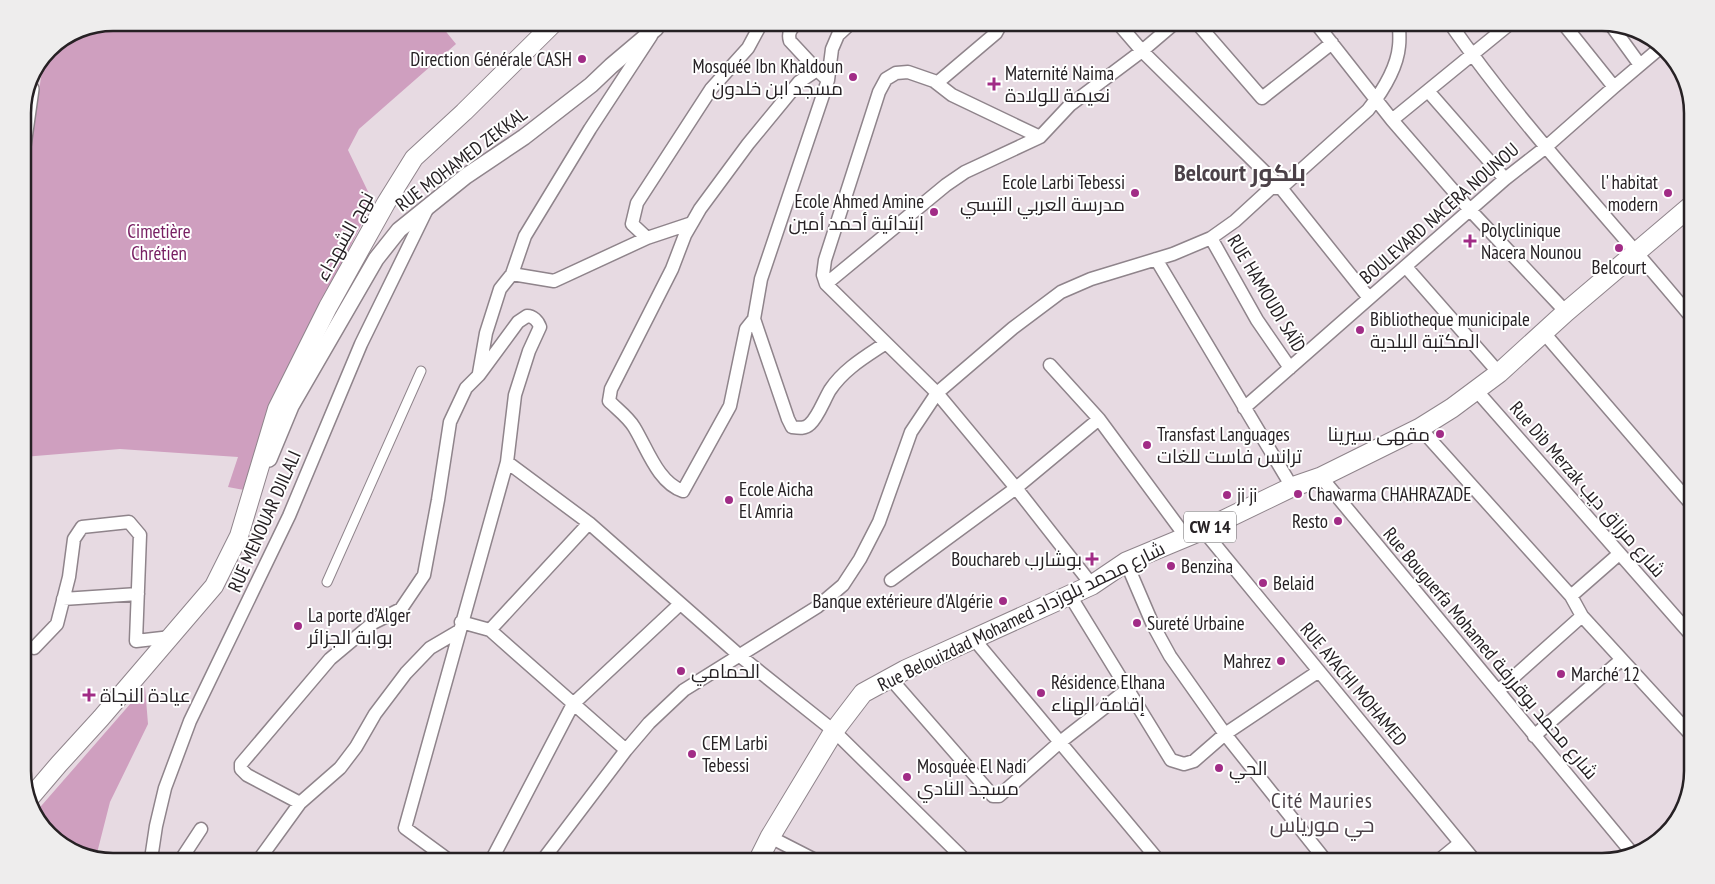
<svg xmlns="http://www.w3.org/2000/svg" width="1715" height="884" viewBox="0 0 1715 884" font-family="'PT Sans Narrow',Cairo,sans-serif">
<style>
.green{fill:#cf9fbf}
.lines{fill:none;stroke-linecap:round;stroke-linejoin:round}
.pedestrian-casing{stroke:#8f848b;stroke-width:11}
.minor-casing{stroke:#8f848b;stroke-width:15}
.tertiary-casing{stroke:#8f848b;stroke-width:18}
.secondary-casing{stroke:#8f848b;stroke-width:20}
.primary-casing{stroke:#8f848b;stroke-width:21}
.pedestrian{stroke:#fff;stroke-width:9}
.minor{stroke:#fff;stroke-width:12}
.tertiary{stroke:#fff;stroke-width:15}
.secondary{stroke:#fff;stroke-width:18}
.primary{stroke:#fff;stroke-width:19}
.poi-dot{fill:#a12c86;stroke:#fff;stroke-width:2}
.labels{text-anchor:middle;stroke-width:4;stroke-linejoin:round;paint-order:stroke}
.shield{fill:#fff;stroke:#676466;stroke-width:1}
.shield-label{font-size:18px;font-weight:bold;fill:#262124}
.poi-label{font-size:19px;fill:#262124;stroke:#fff;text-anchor:start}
.street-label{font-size:19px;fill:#262124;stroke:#fff}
.park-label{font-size:19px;fill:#782063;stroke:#fff}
.quarter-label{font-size:21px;letter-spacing:1px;fill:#4b4148;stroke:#fff}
.district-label{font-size:24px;font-weight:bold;fill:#4b4148;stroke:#fff}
.rim{fill:none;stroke:#262124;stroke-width:2.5}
</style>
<rect width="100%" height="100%" fill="#e7dae2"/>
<path class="green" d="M113 23H439L456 44 359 129 348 150 373 202 315 315 244 490 228 487 238 457 120 449 23 457V203L43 63 49 49 79 29Z
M145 687 148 724 110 802 96 857 73 852 38 821 35 813Z"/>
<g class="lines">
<g class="pedestrian-casing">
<path id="pedestrian" d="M327 582 421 371"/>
</g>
<g class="minor-casing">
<path id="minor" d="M798 22C792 28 787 32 790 41L817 70
M852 22 838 35 832 49 828 80 761 279 754 319 788 419 792 427C799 428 805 429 810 424 818 417 824 400 830 390 844 369 865 357 886 343
M1117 22 1142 51 1281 188 1369 298
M1196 22 1262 98 1332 43
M1315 22 1392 120 1470 210 1566 312
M1449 22C1522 127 1611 220 1692 318
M1562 22 1614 87
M1611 25 1640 65
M651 36 590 129 525 236 512 274 554 281 647 238 692 223 700 209 748 144 799 82 817 70 828 80
M937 83 996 33 1002 22
M1428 91 1505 179
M1392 120 1512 22
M1040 137 952 95 934 81 908 72 896 73 886 79 879 92 825 260 823 275 826 284 937 393 1016 488 1092 585
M692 223 685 235 672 269 611 389 609 401C617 409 628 417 634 427 647 448 658 483 683 491L730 406 746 329 754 319
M647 238 632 224 637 203 711 89 748 48 762 22
M1211 238 1257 320 1290 368
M1156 259 1292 487
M1406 267 1499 373
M826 284 946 185 965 172 1040 137 1070 105 1142 51 1176 22
M1544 333 1692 505
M1050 365 1099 419 1186 537
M479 373 486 333 500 289 512 274
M1476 390 1692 636
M1244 408 1505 179 1546 147 1614 87 1660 48
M1420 428 1571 596 1582 616 1692 736
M507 462 589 523 740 656 834 731 966 861
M1321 477 1632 853
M1203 530 1475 861
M1126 562 1153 625 1170 656 1225 734 1326 861
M891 580 1016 488 1099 419
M1069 594 1171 760 1184 764 1194 761 1225 734 1319 671
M1571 596 1619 554
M63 599 138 594
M461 622 490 630 626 750
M490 630 589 523
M973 638 1159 861
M34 648 57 624 69 577 74 539 82 527 129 522 140 535 136 641 171 637
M890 678 993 796H999L1059 743 1128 689
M1498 691 1582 616
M1534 736 1621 660
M770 837 817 861
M151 859 156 826 165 788 190 721 289 516 361 344 428 207
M180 861 201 829
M258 861 300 803
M450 861 405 828 507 462 515 395 529 351 540 327C538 321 533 316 527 316L518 322 479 375 466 388 450 422 438 500 424 575 401 609 373 623 330 659 241 764V769L247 775 300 803 340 768 356 747 375 714 406 673 430 648 459 631
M491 861 573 704 680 604
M542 861 626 750 649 723 684 690 817 607 843 585 860 559 879 522 911 432 937 393 1013 328 1061 292 1091 279 1173 254 1211 238 1235 221 1271 188H1281L1368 110C1382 92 1397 69 1399 46 1400 39 1399 30 1399 22
M1438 861 1460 843"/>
</g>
<g class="tertiary-casing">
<path id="tertiary" d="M23 146 31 89
M269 459 291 406 376 259 399 230 466 176 524 137 591 85 611 66 656 28 658 22"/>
</g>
<g class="secondary-casing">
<path id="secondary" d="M30 798 59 764 101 718 214 586 239 536 277 409 328 307 386 203 414 158 464 112 555 22"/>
</g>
<g class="primary-casing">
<path id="primary" d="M758 861 770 837 834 731 863 693 905 670 1092 585 1126 562 1203 530 1292 487 1321 477 1420 428 1452 408 1499 373 1566 312 1692 205"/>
</g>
<use href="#pedestrian" class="pedestrian"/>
<use href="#minor" class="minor"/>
<use href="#tertiary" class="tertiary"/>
<use href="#secondary" class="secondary"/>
<use href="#primary" class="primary"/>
</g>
<g class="poi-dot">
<circle cx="582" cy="59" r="5"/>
<circle cx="853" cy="77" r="5"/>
<path d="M991.5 76.5h5v5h5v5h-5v5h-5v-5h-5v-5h5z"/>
<circle cx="1135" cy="193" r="5"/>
<circle cx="1668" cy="193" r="5"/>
<circle cx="934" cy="212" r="5"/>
<path d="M1467.5 233.5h5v5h5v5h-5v5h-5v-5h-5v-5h5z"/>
<circle cx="1619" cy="248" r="5"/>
<circle cx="1360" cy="330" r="5"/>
<circle cx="1440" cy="434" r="5"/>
<circle cx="1147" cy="445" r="5"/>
<circle cx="1298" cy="494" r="5"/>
<circle cx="1227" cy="495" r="5"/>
<circle cx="729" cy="500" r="5"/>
<circle cx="1338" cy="521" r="5"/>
<path d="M1089.5 551.5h5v5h5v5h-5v5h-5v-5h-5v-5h5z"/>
<circle cx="1171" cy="566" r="5"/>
<circle cx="1263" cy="583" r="5"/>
<circle cx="1003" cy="601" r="5"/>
<circle cx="1137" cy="623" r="5"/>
<circle cx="298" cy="626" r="5"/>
<circle cx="1281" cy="661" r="5"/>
<circle cx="681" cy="671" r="5"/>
<circle cx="1561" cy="674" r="5"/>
<circle cx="1041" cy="693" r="5"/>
<path d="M86.5 687.5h5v5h5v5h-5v5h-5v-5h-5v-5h5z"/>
<circle cx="692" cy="754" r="5"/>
<circle cx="1219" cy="768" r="5"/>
<circle cx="907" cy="777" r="5"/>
</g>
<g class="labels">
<rect class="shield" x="1184" y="511.5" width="52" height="31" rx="4"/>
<g class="shield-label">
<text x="1210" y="533">CW 14</text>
</g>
<g class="poi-label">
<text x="572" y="66" text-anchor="end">Direction Générale CASH</text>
<text x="843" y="73" text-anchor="end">Mosquée Ibn Khaldoun<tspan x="843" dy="22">مسجد ابن خلدون</tspan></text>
<text x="1005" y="80">Maternité Naima<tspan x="1005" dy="22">نعيمة للولادة</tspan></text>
<text x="1125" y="189" text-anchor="end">Ecole Larbi Tebessi<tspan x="1125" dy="22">مدرسة العربي التبسي</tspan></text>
<text x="1658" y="189" text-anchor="end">l' habitat<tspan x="1658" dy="22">modern</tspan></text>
<text x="924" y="208" text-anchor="end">Ecole Ahmed Amine<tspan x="924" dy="22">ابتدائية أحمد أمين</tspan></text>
<text x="1481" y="237">Polyclinique<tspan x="1481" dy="22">Nacera Nounou</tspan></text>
<text x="1619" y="274" text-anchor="middle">Belcourt</text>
<text x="1370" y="326">Bibliotheque municipale<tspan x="1370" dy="22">المكتبة البلدية</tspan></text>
<text x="1157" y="441">Transfast Languages<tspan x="1157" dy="22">ترانس فاست للغات</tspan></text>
<text x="1430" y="441" text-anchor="end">مقهى سيرينا</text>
<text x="739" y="496">Ecole Aicha<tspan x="739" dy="22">El Amria</tspan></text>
<text x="1308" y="501">Chawarma CHAHRAZADE</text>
<text x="1237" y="502">ji ji</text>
<text x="1328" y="528" text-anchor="end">Resto</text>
<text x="1082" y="566" text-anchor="end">Bouchareb بوشارب</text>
<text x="1181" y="573">Benzina</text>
<text x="1273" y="590">Belaid</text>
<text x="993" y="608" text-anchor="end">Banque extérieure d'Algérie</text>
<text x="308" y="622">La porte d’Alger<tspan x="308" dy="22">بوابة الجزائر</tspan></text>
<text x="1147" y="630">Sureté Urbaine</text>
<text x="1271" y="668" text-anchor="end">Mahrez</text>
<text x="691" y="678">الحمامي</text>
<text x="1571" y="681">Marché 12</text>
<text x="1051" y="689">Résidence Elhana<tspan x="1051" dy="22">إقامة الهناء</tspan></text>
<text x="100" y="702">عيادة النجاة</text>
<text x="702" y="750">CEM Larbi<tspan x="702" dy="22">Tebessi</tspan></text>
<text x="917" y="773">Mosquée El Nadi<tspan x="917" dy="22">مسجد النادي</tspan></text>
<text x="1229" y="775">الحي</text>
</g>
<g class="street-label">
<text transform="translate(461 159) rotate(-37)" y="7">RUE MOHAMED ZEKKAL</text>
<text transform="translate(1439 213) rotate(-41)" y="7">BOULEVARD NACERA NOUNOU</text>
<text transform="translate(344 236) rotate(-61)" y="7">نهج الشهداء</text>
<text transform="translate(1267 293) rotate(59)" y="7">RUE HAMOUDI SAÏD</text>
<text transform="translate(1588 489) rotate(49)" y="7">Rue Dib Merzak شارع مرزاق ديب</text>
<text transform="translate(264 521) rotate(-66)" y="7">RUE MENOUAR DJILALI</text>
<text transform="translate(1021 616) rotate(-26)" y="7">Rue Belouizdad Mohamed شارع محمد بلوزداد</text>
<text transform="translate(1491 653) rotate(50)" y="7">Rue Bouguerfa Mohamed شارع محمد بوقررفة</text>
<text transform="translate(1354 684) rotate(50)" y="7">RUE AYACHI MOHAMED</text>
</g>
<g class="park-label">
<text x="159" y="238">Cimetière<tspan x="159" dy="22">Chrétien</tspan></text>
</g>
<g class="quarter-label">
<text x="1322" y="808">Cité Mauries<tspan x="1322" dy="24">حي مورياس</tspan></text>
</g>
<g class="district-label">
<text x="1240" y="181">Belcourt بلكور</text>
</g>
</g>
<path d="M0 0H1715V884H0ZM113 31H1602A82 82 0 0 1 1684 113V771A82 82 0 0 1 1602 853H113A82 82 0 0 1 31 771V113A82 82 0 0 1 113 31Z" fill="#eeeded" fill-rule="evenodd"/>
<path class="rim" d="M113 31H1602A82 82 0 0 1 1684 113V771A82 82 0 0 1 1602 853H113A82 82 0 0 1 31 771V113A82 82 0 0 1 113 31Z"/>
</svg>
